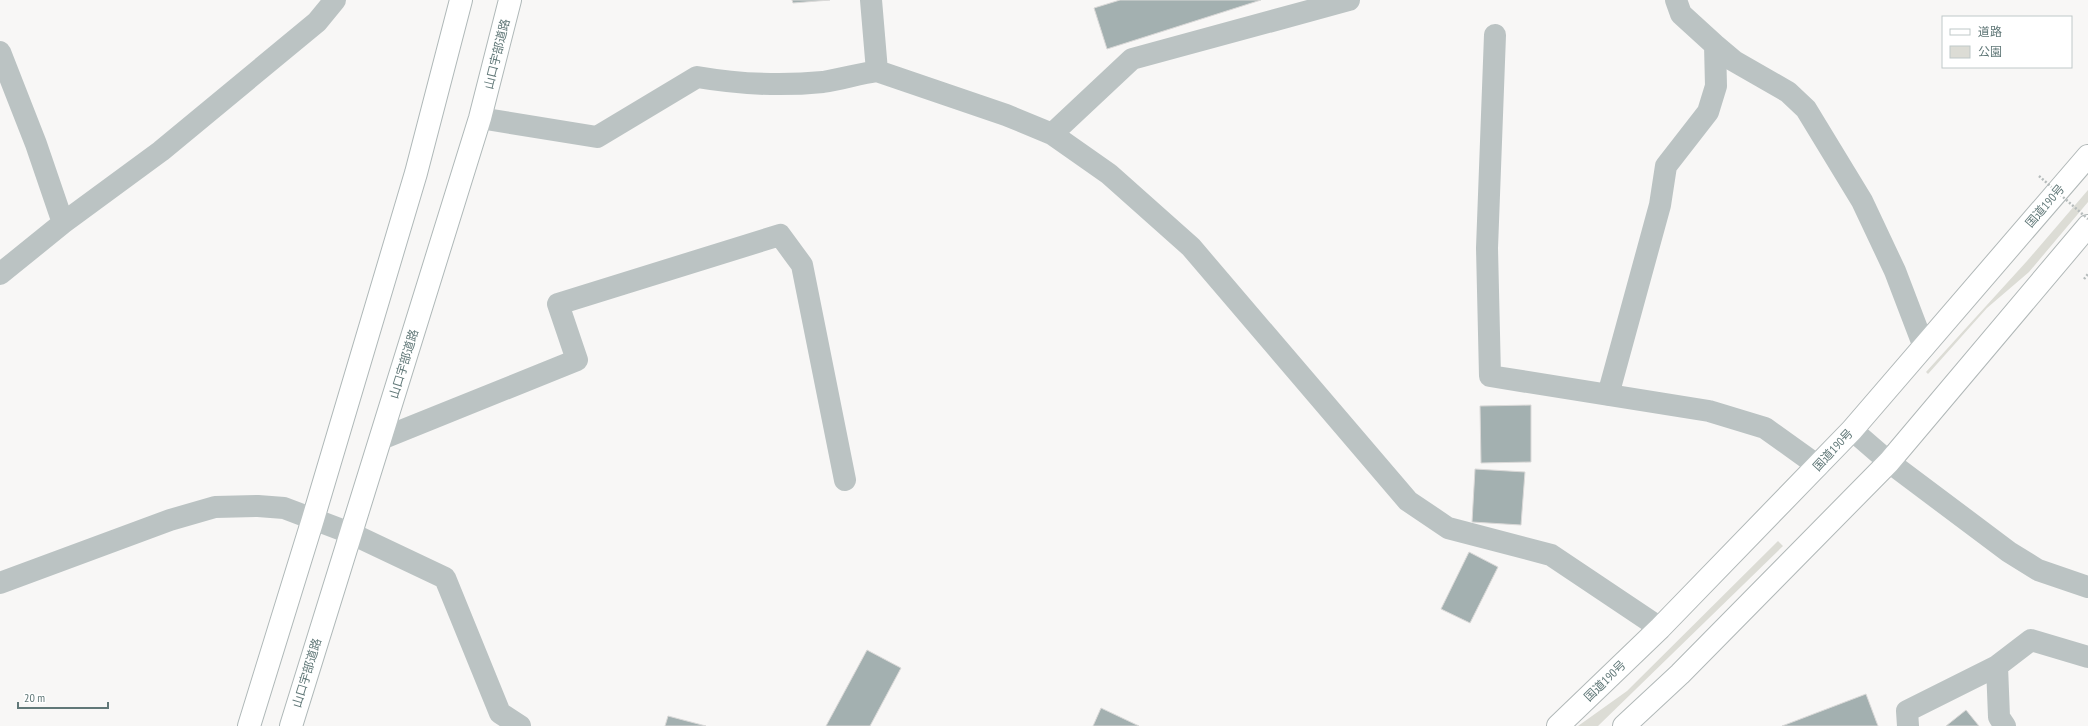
<svg xmlns="http://www.w3.org/2000/svg" width="2088" height="726" viewBox="0 0 2088 726" font-family="'PT Sans Narrow','Noto Sans JP',sans-serif">
<style>
.green{fill:#dcdcd5}
.building{fill:#a3b0b0;stroke:#dad9d8}
.lines{fill:none;stroke-linecap:round;stroke-linejoin:round}
.primary-casing{stroke:#afb8b8;stroke-width:24}
.trunk-casing{stroke:#b1b8b8;stroke-width:24}
.path{stroke:#b6bcbc;stroke-width:2.5;stroke-dasharray:2 2;stroke-linecap:butt}
.minor{stroke:#bbc3c3;stroke-width:22}
.tertiary{stroke:#bbc3c3;stroke-width:22}
.primary{stroke:#fff;stroke-width:22}
.trunk{stroke:#fff;stroke-width:22}
.path-bridge{stroke:#b6bcbc;stroke-width:2.5;stroke-dasharray:2 2;stroke-linecap:butt}
.labels{text-anchor:middle;stroke-width:4;stroke-linejoin:round;paint-order:stroke}
.street-label{font-size:12px;fill:#617878;stroke:#fff}
</style>
<rect width="100%" height="100%" fill="#f8f7f6"/>
<path class="green" d="M2088 190V202L2029 272 1987 308 1928 374 1926 372 2027 261Z
M1778 541 1783 546 1598 726H1578L1627 691Z"/>
<path class="building" d="M792 0H830L793 3Z
M1120 0H1261L1107 49 1094 8Z
M1531 405V462L1481 463 1480 406Z
M1475 469 1525 472 1521 525 1472 522Z
M1469 552 1498 567 1470 623 1441 609Z
M867 650 901 668 870 726H826Z
M1866 694 1878 726H1782Z
M1101 708 1139 726H1093Z
M1966 710 1979 726H1946Z
M668 716 706 726H665Z"/>
<g class="lines">
<g class="primary-casing">
<path id="primary" d="M249 726 313 519 416 173 461 0
M291 726 480 118 510 0"/>
</g>
<g class="trunk-casing">
<path id="trunk" d="M1558 726 1660 628 1852 430 2088 156
M1624 726 1680 674 1889 462 2088 226"/>
</g>
<path class="path" d="M2084 279 2088 274"/>
<path class="minor" d="M871 0 877 71 1006 115 1052 134 1109 174 1191 247 1408 501 1448 528 1551 555 1660 628
M1676 0 1681 14 1715 45 1734 61 1788 92 1806 109 1862 201 1895 271 1924 347
M1495 35 1487 248 1490 376 1709 411 1765 428 1818 466
M0 52 36 144 63 223
M480 118 597 137 697 77C738 84 782 86 823 82 841 79 859 74 877 71
M1052 134 1132 59 1349 0
M0 274 63 223 161 151 317 22 335 0
M1608 395 1660 205 1666 166 1708 112 1716 86 1715 45
M381 439 577 360 558 304 780 235 802 265 845 480
M0 583 170 520 215 507 258 506 284 508 350 533 445 578 500 713 520 726
M1908 726 1907 711 1997 666
M2005 726 1999 717 1997 666 2031 640 2088 657"/>
<path class="tertiary" d="M1852 430 1889 462 2009 552 2038 570 2088 587"/>
<use href="#primary" class="primary"/>
<use href="#trunk" class="trunk"/>
<path class="path-bridge" d="M2039 176 2088 219"/>
</g>
<g class="labels">
<g class="street-label">
<text transform="translate(497 54) rotate(-76)" y="4">山口宇部道路</text>
<text transform="translate(2045 206) rotate(-49)" y="4">国道190号</text>
<text transform="translate(404 364) rotate(-73)" y="4">山口宇部道路</text>
<text transform="translate(1833 450) rotate(-47)" y="4">国道190号</text>
<text transform="translate(307 673) rotate(-73)" y="4">山口宇部道路</text>
<text transform="translate(1605 681) rotate(-44)" y="4">国道190号</text>
</g>
</g>
<rect x="1942" y="16" width="130" height="52" fill="#ffffff" stroke="#c0c9c9"/>
<rect x="1950" y="29" width="20" height="6" fill="#ffffff" stroke="#c0c9c9"/>
<text x="1978" y="36" font-size="12" fill="#617878">道路</text>
<rect x="1950" y="46" width="20" height="12" fill="#dcdcd5" stroke="#c0c9c9"/>
<text x="1978" y="56" font-size="12" fill="#617878">公園</text>
<path d="M18 702v6h90v-6" fill="none" stroke="#617878" stroke-width="2"/>
<text x="24" y="702" font-size="12" fill="#617878" stroke="#ffffff" stroke-width="3" paint-order="stroke">20 m</text>
</svg>
